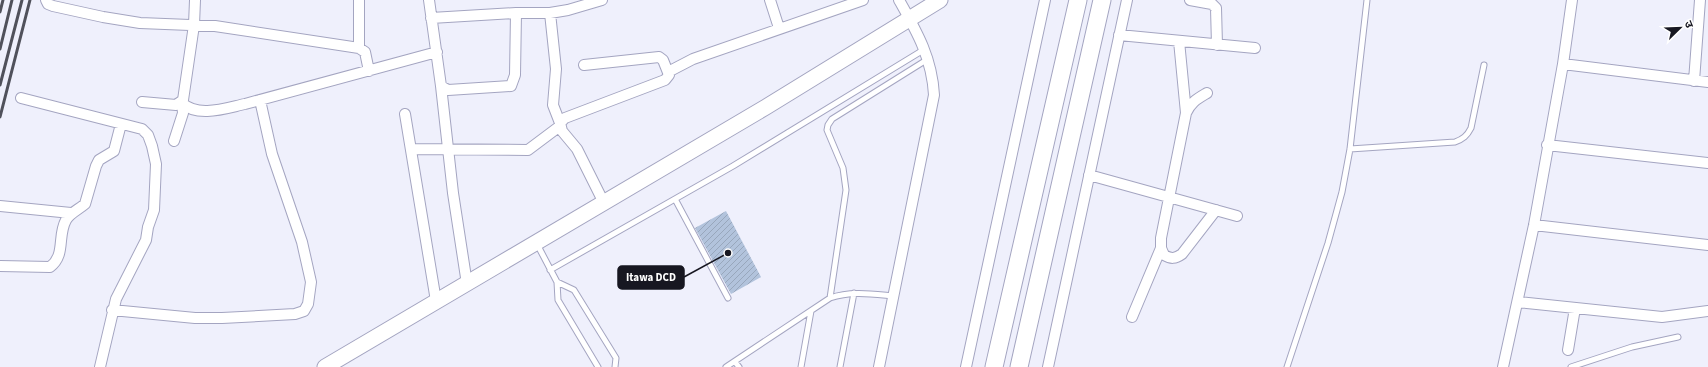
<svg xmlns="http://www.w3.org/2000/svg" width="1708" height="367" viewBox="0 0 1708 367" font-family="'Source Sans 3','Noto Sans Devanagari',sans-serif">
<style>
.building{fill:url(#building-hatch)}
.lines{fill:none;stroke-linecap:round;stroke-linejoin:round}
.lane-casing{stroke:#a4a5c1;stroke-width:7}
.street-casing{stroke:#a4a5c1;stroke-width:12}
.primary-casing{stroke:#a4a5c1;stroke-width:17}
.highway-casing{stroke:#a4a5c1;stroke-width:19}
.lane{stroke:#fff;stroke-width:5}
.street{stroke:#fff;stroke-width:10}
.primary{stroke:#fff;stroke-width:15}
.highway{stroke:#fff;stroke-width:17}
.rail{stroke:#50515b;stroke-width:3}
.leader{fill:none;stroke:#171721;stroke-width:1.5}
.callout-dot{fill:#171721;stroke:#fff;stroke-width:1.5}
.callout{fill:#171721;stroke:#171721;stroke-width:1.5}
.callout-label{font-size:11px;text-anchor:middle;font-weight:bold;fill:#fff}
</style>
<defs>
<pattern id="building-hatch" width="6" height="6" patternUnits="userSpaceOnUse"><rect width="6" height="6" fill="#b2c3dc"/><path d="M-1 1l2-2M0 6l6-6M5 7l2-2" fill="none" stroke="#98a7bc"/></pattern>
</defs>
<rect width="100%" height="100%" fill="#eff0fc"/>
<path class="building" d="M726 211 761 277 731 294 695 228Z"/>
<g class="lines">
<g class="lane-casing">
<path id="lane" d="M1350 149 1455 142C1463 139 1467 136 1471 128L1484 65
M675 199 728 298
M537 244 557 282 558 300 598 367
M550 270 733 166 925 49
M557 282 574 290 616 358 615 367
M830 298 846 190 843 168 827 130 828 125 832 119 928 59
M735 362 739 367
M726 367 830 298C851 291 871 294 893 296
M801 367 811 311
M840 367 854 293
M1287 367 1328 243 1342 192 1350 149 1367 0
M1571 367 1632 347 1678 337"/>
</g>
<g class="street-casing">
<path id="street" d="M46 0 48 4 53 6 103 17 140 23 215 26 359 48 365 52 369 71
M359 0V48
M429 0 441 86 453 193 467 284
M770 0 779 28
M1190 0 1212 4 1216 8 1217 45
M550 13 556 69 553 105 560 123
M431 18 516 13H550L568 10 602 0
M1119 35 1255 48
M1179 41 1186 113
M1563 64 1708 82
M584 65 659 57 663 60 669 75 665 80 565 118 560 123 562 131 577 149 604 203
M668 72 693 59 863 0
M1694 81 1700 0
M441 86 448 90 511 86 515 75 516 13
M1207 93C1197 99 1191 102 1186 113L1161 238V248L1164 255C1171 259 1175 259 1182 254L1216 210
M21 98 142 129 148 135 152 146 156 164 154 210 148 227 146 240 116 299 100 367
M142 102 176 105 183 100 194 25 195 0
M182 103C198 118 226 108 245 104L437 52
M405 114 436 301
M174 141 183 113 182 103
M1547 145 1708 163
M411 149 528 150 560 126
M1089 175 1237 216
M0 206 71 213
M1534 225 1708 245
M0 266 50 267C66 255 57 236 66 220 70 213 78 210 85 204L96 166 99 160 114 151 121 124
M1518 302 1662 317 1708 311
M112 310 195 318H222L295 314 304 311 308 304 311 282 302 242 272 154 260 100
M1132 317 1161 248
M1568 350 1575 308
M879 367 934 95C932 58 917 32 899 0
M966 367 1045 0
M1048 367 1127 0
M1503 367 1534 225 1563 64 1572 0"/>
</g>
<g class="primary-casing">
<path id="primary" d="M325 367 766 107 940 0"/>
</g>
<g class="highway-casing">
<path id="highway" d="M994 367 1078 0
M1019 367 1102 0"/>
</g>
<use href="#lane" class="lane"/>
<use href="#street" class="street"/>
<use href="#primary" class="primary"/>
<use href="#highway" class="highway"/>
<path class="rail" d="M0 12 3 0
M0 49 12 0
M0 85 22 0
M0 117 30 0"/>
</g>
<path class="leader" d="M728 253L684 277"/>
<circle class="callout-dot" cx="728" cy="253" r="4"/>
<rect class="callout" x="618" y="266" width="66" height="23" rx="4"/>
<g class="callout-label">
<text x="651" y="281">Itawa DCD</text>
</g>
<g transform="translate(1680 28) rotate(67)" stroke="#ffffff" stroke-width="3" paint-order="stroke">
<path d="M0-3L7 15L0 10L-7 15Z" fill="#171721"/>
<text y="-6" font-size="11" font-weight="bold" text-anchor="middle" fill="#171721">उ</text>
</g>
</svg>
